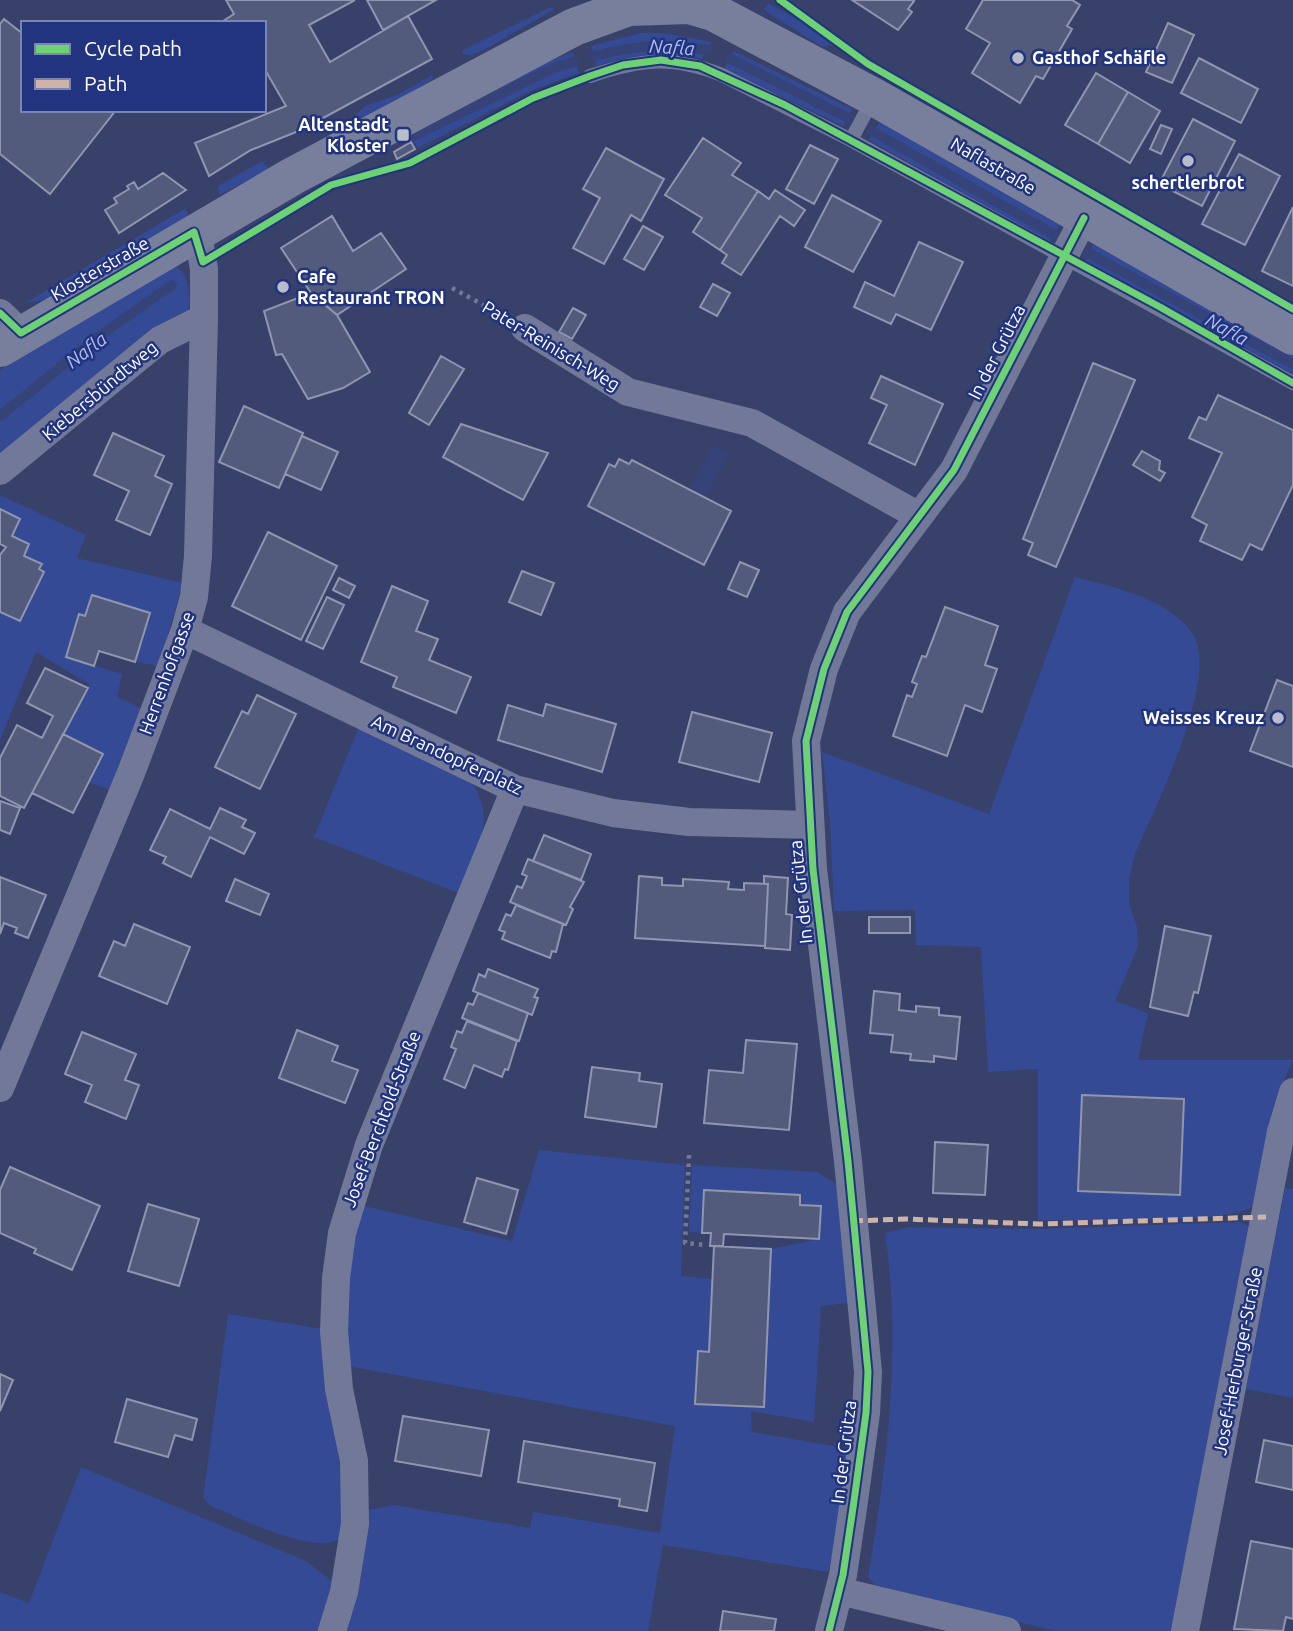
<svg xmlns="http://www.w3.org/2000/svg" width="1293" height="1631" viewBox="0 0 1293 1631" font-family="Ubuntu,sans-serif">
<style>
.green{fill:#354a95}
.water{fill:#364379}
.lines{fill:none;stroke-linecap:round;stroke-linejoin:round}
.stream{stroke:#364379;stroke-width:10}
.building{fill:#525b7c;stroke:#9096af;stroke-width:2}
.path{stroke:#727998;stroke-width:4.5;stroke-dasharray:3.5 5;stroke-linecap:butt}
.lane{stroke:#727998;stroke-width:14}
.street{stroke:#727998;stroke-width:28}
.secondary{stroke:#787f9d;stroke-width:38}
.quiet{stroke:#ceb3a9;stroke-width:5;stroke-dasharray:10 5;stroke-linecap:butt}
.cycleway-casing{stroke:#22347f;stroke-width:11}
.cycleway{stroke:#6cd273;stroke-width:7}
.poi-dot{fill:#b9bccb;stroke:#22347f;stroke-width:2.5}
.labels{text-anchor:middle;stroke-width:5;stroke-linejoin:round;paint-order:stroke}
.poi-label{font-size:18px;font-weight:bold;fill:#fff;stroke:#22347f;text-anchor:start}
.street-label{font-size:18px;fill:#fff;stroke:#22347f}
.water-label{font-size:19px;font-style:italic;fill:#b2bfee;stroke:#22347f}
</style>
<rect width="100%" height="100%" fill="#37416a"/>
<path class="green" d="M768 3 835 41 834 44 823 47 771 15 764 9Z
M551 7 555 9 482 51 471 55 462 54 463 50Z
M641 33H663L712 42 702 59C665 51 633 54 597 66L591 46Z
M734 51 852 109 843 126 724 68Z
M573 52 579 73 532 90 418 148 407 131 510 77Z
M432 75 433 79 368 117 354 116 365 106 397 95Z
M880 121 1061 223 1050 242 869 140Z
M262 161 270 170 219 195 218 186Z
M186 208 188 216 44 300 25 303Z
M1094 243 1293 353V374L1085 261Z
M174 265C191 274 190 296 188 312L0 461V370L32 346Z
M0 495 86 535 77 558 183 583 159 666 135 662 150 613 92 595 85 616 79 615 66 657 122 674 117 697 143 709 112 791 89 782 103 754 63 734 89 684 36 652 0 740V612L20 621 44 572 39 569 41 564 24 556 29 543 12 536 20 519 0 509Z
M1075 577C1113 587 1168 598 1192 633 1222 675 1154 810 1135 854L1129 880V903L1137 927 1138 947 1115 1001 1148 1013 1138 1060H1293L1277 1096 1253 1206C1229 1225 1077 1219 1038 1220V1069L988 1072 981 947 916 945 915 910 834 911 830 822 822 752 989 814Z
M359 727 469 779C500 819 475 852 458 893L314 837Z
M539 1150 685 1165 681 1276 712 1279 709 1352 698 1351 695 1404 764 1407 771 1249 819 1239 821 1206 800 1205V1195L705 1190 702 1233 689 1232 692 1165 817 1172 839 1186 850 1303 821 1306 814 1422 751 1411 752 1432 840 1447 846 1453 841 1511 828 1572 663 1545 648 1631H341L368 1510 394 1505 530 1528 533 1512 660 1533 675 1426 347 1366 345 1280 360 1205 512 1241Z
M1285 1188 1293 1189V1398L1246 1389Z
M1241 1222 1249 1227 1171 1631H1054L875 1585 868 1577C887 1465 902 1346 885 1233L909 1227 1039 1229Z
M228 1314 323 1329 341 1479V1538C314 1557 239 1517 211 1506L203 1498Z
M81 1467 306 1561 333 1582 321 1631H0V1592L29 1603Z"/>
<path class="water" d="M713 445 729 452 707 496 691 488Z"/>
<g class="lines">
<path class="stream" d="M594 56C637 45 665 43 708 50
M729 58 848 118
M872 131 1055 235
M411 137 556 67 574 62
M1088 253 1293 364
M0 416 99 336 172 285"/>
</g>
<path class="building" d="M226 0H355L309 25 330 62 408 16 432 59 301 130 251 150 209 176 195 143 286 106 264 68V23H220L234 14Z
M367 0H436L383 30Z
M852 0H912L914 1 908 9 912 12 898 30Z
M983 0H1072L1080 5 1067 26 1072 29 1043 79 1036 76 1020 103 972 73 990 43 966 29Z
M4 19 23 34V110H116L50 194 0 154V24Z
M1168 23 1194 35 1172 83 1146 72Z
M1199 58 1258 89 1241 123 1181 93Z
M1096 73 1128 92 1098 144 1065 125Z
M1128 92 1160 111 1130 163 1098 144Z
M1193 119 1235 141 1202 206 1159 184Z
M1161 125 1172 129 1161 154 1150 149Z
M703 138 741 163 732 175 758 191 720 250 693 232 702 218 665 195Z
M411 142 415 149 397 159 394 152Z
M810 145 838 159 814 204 786 189Z
M606 148 664 179 641 221 631 215 604 264 573 248 600 198 583 189Z
M1239 154 1280 176 1245 245 1202 224Z
M163 173 186 190 119 233 105 210 117 203 114 198 129 189 127 186 134 182 138 189Z
M775 190 805 210 794 226 780 216 741 275 722 263 727 255 720 250 758 191 769 199Z
M832 195 881 221 853 272 805 247Z
M1293 207V286L1262 271Z
M332 216 353 251 381 233 406 269 337 315 311 293 281 248Z
M643 226 663 237 644 270 624 259Z
M919 242 963 262 931 330 896 314 891 324 854 307 865 282 894 296Z
M713 284 730 293 717 316 700 307Z
M311 293 337 315 370 372 343 388 308 399 282 354 276 355 264 311Z
M573 308 586 315 572 339 559 332Z
M441 356 464 369 429 425 409 413Z
M1093 363 1135 380 1056 567 1028 555 1033 543 1023 539Z
M881 376 943 404 915 465 869 443 887 405 871 398Z
M1218 395 1293 430V485L1262 550 1250 544 1242 560 1200 541 1207 525 1192 517 1222 453 1189 438 1199 417 1206 420Z
M244 406 303 433 279 488 219 462Z
M461 424 548 453 523 500 443 457Z
M113 433 164 456 155 476 172 484 150 535 116 520 129 491 94 475Z
M302 436 338 452 321 490 285 474Z
M1142 451 1160 461 1159 470 1165 473 1160 481 1133 465Z
M619 459 629 464 632 460 731 511 704 565 588 506 609 464 615 467Z
M0 509 20 519 12 536 29 544 24 556 42 564 39 569 44 572 20 621 0 612V555L6 547 0 544Z
M268 532 337 566 301 640 232 606Z
M740 562 759 570 747 597 728 589Z
M522 571 554 583 541 615 509 602Z
M339 578 355 586 349 598 333 590Z
M392 586 428 601 416 631 438 639 429 660 471 677 456 713 393 687 397 677 361 662Z
M92 595 150 613 135 662 99 651 94 666 66 657 79 614 85 616Z
M327 597 344 605 323 649 306 641Z
M945 607 998 626 985 665 997 669 982 712 965 705 947 756 893 736 907 695 912 697 917 684 912 682 922 656 926 657Z
M45 668 88 688 24 808 0 796V758L17 725 42 738 53 716 27 703Z
M1277 680 1293 686V767L1250 751Z
M257 695 296 714 260 789 215 767 242 711 248 714Z
M546 704 616 724 602 772 498 740 508 705 543 716Z
M692 712 772 733 759 782 679 762Z
M63 734 103 754 73 813 32 793Z
M0 801 20 808 10 834 0 830Z
M220 808 246 820 242 827 255 833 244 854 210 837 191 877 163 863 166 857 150 850 170 809 210 829Z
M544 835 591 854 581 880 533 861Z
M528 859 584 882 570 907 573 909 566 925 510 902 517 886 522 888 527 876 522 874Z
M639 876 662 878V885L683 886V879L729 882 728 889 744 890V883L768 884 765 946 635 938Z
M764 876 788 878 786 914 792 915 790 950 765 948 768 884H764Z
M0 877 46 895 28 938 15 933 17 928 4 923 0 934Z
M235 879 269 894 260 915 226 901Z
M516 905 563 924 556 952 552 951 550 958 502 939 505 932 499 930 506 914 511 916Z
M869 917H910V933H869Z
M134 924 190 947 167 1004 99 976 114 941 125 946Z
M1165 926 1211 936 1198 993 1194 992 1188 1016 1150 1007Z
M488 969 538 989 534 997 538 998 532 1015 473 991 479 974 485 977Z
M874 991 900 994 899 1010 916 1012V1006L939 1008V1015L960 1017 956 1059 934 1056V1062L910 1060 911 1054 891 1052 893 1035 870 1033Z
M478 993 528 1013 519 1041 462 1018 468 1003 473 1005Z
M467 1021 517 1041 508 1070 505 1069 502 1077 474 1065 465 1088 444 1079 456 1049 451 1047 457 1031 462 1033Z
M297 1030 338 1046 332 1061 358 1070 345 1103 279 1078Z
M82 1032 136 1054 125 1080 139 1085 126 1119 85 1102 92 1085 65 1074Z
M746 1040 797 1044 789 1130 704 1123 709 1070 743 1073Z
M592 1067 640 1073 639 1081 662 1084 656 1127 585 1117Z
M1082 1095 1184 1099 1180 1195 1078 1191Z
M935 1142 988 1145 985 1195 933 1193Z
M10 1167 100 1206 72 1270 34 1253 36 1249 0 1233V1190Z
M477 1178 518 1190 506 1234 464 1222Z
M704 1190 800 1195V1205L821 1206 819 1239 724 1234 723 1246H710L711 1233H702Z
M148 1204 199 1219 179 1286 128 1271Z
M714 1246 771 1249 764 1407 695 1404 698 1351 709 1352Z
M0 1374 13 1380 0 1411Z
M127 1399 197 1419 192 1440 175 1435 168 1457 115 1442Z
M403 1416 489 1430 481 1476 395 1461Z
M1264 1440 1293 1446V1490L1256 1482Z
M524 1441 655 1463 647 1511 619 1506 620 1499 518 1482Z
M1251 1541 1293 1549V1619L1286 1617 1283 1631 1234 1629Z
M723 1611 776 1619 774 1631H720Z"/>
<g class="lines">
<path class="path" d="M452 288 500 314
M689 1155 685 1243 706 1245"/>
<path class="lane" d="M590 76C641 59 671 55 722 75L851 140 1293 383
M851 140 874 97"/>
<path class="street" d="M0 313 21 333
M525 328 628 392 752 423 919 516
M0 471 160 340 204 318
M185 630 515 789 613 813 689 822 810 825
M0 1088 131 773 185 630 194 597 198 556 204 318V269L200 246 194 232
M839 1591 1007 1631
M332 1631 344 1592 355 1524 354 1461 339 1389 334 1331 336 1278 342 1233 369 1145 515 789
M829 1631 843 1575 854 1501 866 1413 868 1372 848 1161 813 869 806 741 824 669 847 612 954 470 1084 218
M1185 1631 1281 1132 1293 1092"/>
<path class="secondary" d="M0 348 293 176 574 27 629 7 689 5 713 12 874 97 1293 336"/>
<path class="quiet" d="M853 1221 906 1219 1039 1224 1266 1217"/>
<g class="cycleway-casing">
<path id="cycleway" d="M780 0 868 64 1293 309
M0 313 21 333 194 232 203 262 331 185 410 163 533 98 590 76 623 65 661 60 700 66 785 105 1160 307 1293 383
M829 1631 843 1575 854 1501 866 1413 868 1372 848 1161 813 869 806 741 824 669 847 612 954 470 1084 218"/>
</g>
<use href="#cycleway" class="cycleway"/>
</g>
<g class="poi-dot">
<circle cx="1018" cy="58" r="7"/>
<rect x="396" y="128" width="14" height="14" rx="3.5"/>
<circle cx="1188" cy="161" r="7"/>
<circle cx="283" cy="287" r="7"/>
<circle cx="1278" cy="718" r="7"/>
</g>
<g class="labels">
<g class="poi-label">
<text x="1032" y="64">Gasthof Schäfle</text>
<text x="389" y="131" text-anchor="end">Altenstadt<tspan x="389" dy="21">Kloster</tspan></text>
<text x="1188" y="189" text-anchor="middle">schertlerbrot</text>
<text x="297" y="283">Cafe<tspan x="297" dy="21">Restaurant TRON</tspan></text>
<text x="1264" y="724" text-anchor="end">Weisses Kreuz</text>
</g>
<g class="street-label">
<text transform="translate(993 166) rotate(30)" y="6">Naflastraße</text>
<text transform="translate(100 269) rotate(-30)" y="6">Klosterstraße</text>
<text transform="translate(551 346) rotate(31)" y="6">Pater-Reinisch-Weg</text>
<text transform="translate(997 352) rotate(-63)" y="6">In der Grütza</text>
<text transform="translate(100 391) rotate(-40)" y="6">Kiebersbündtweg</text>
<text transform="translate(167 673) rotate(-70)" y="6">Herrenhofgasse</text>
<text transform="translate(447 755) rotate(25)" y="6">Am Brandopferplatz</text>
<text transform="translate(801 892) rotate(-96)" y="6">In der Grütza</text>
<text transform="translate(382 1119) rotate(-69)" y="6">Josef-Berchtold-Straße</text>
<text transform="translate(1238 1361) rotate(-79)" y="6">Josef-Herburger-Straße</text>
<text transform="translate(844 1452) rotate(-83)" y="6">In der Grütza</text>
</g>
<g class="water-label">
<text transform="translate(672 47) rotate(4)" y="7">Nafla</text>
<text transform="translate(1227 329) rotate(29)" y="7">Nafla</text>
<text transform="translate(86 350) rotate(-37)" y="7">Nafla</text>
</g>
</g>
<rect x="21" y="21" width="245" height="91" fill="#22347f" stroke="#7a85b2" stroke-width="2"/>
<rect x="35" y="44" width="35" height="10" fill="#6cd273" stroke="#7a85b2" stroke-width="2"/>
<text x="84" y="56" font-size="21" fill="#ffffff">Cycle path</text>
<rect x="35" y="79" width="35" height="10" fill="#ceb3a9" stroke="#7a85b2" stroke-width="2"/>
<text x="84" y="91" font-size="21" fill="#ffffff">Path</text>
</svg>
